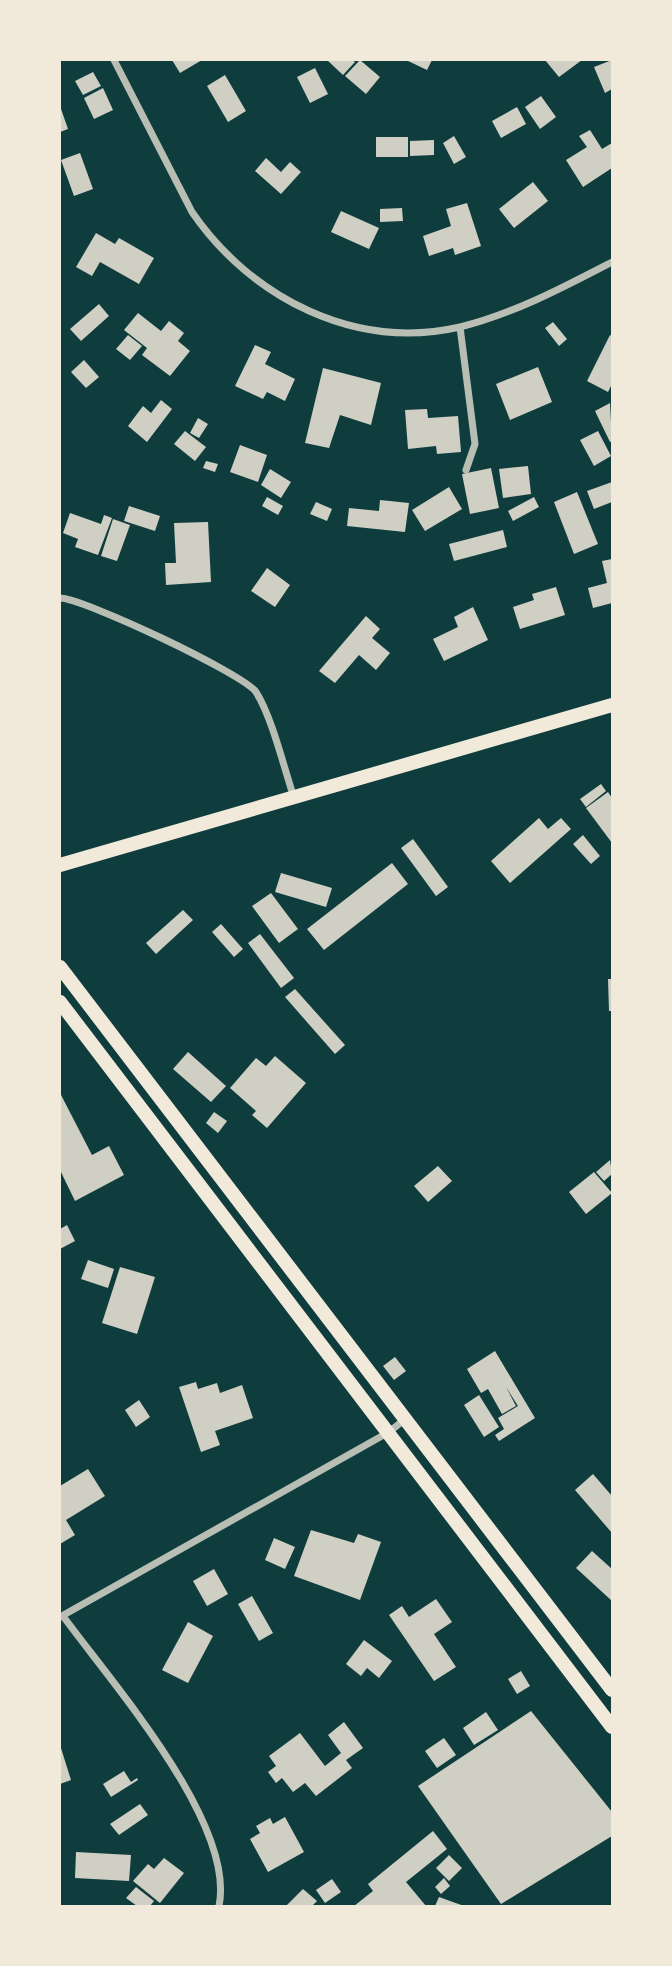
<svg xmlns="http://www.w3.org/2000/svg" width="672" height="1966" viewBox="0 0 672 1966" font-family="'Varela Round',sans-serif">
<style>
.building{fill:#cfcfc3}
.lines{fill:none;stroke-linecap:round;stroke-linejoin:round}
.minor{stroke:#b8beb3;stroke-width:7}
.secondary{stroke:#f1e9da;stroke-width:14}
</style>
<rect width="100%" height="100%" fill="#0f3d3e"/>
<path class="building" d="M172 60H202L180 73Z
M327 60H352L355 62 343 75Z
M360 60 380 77 366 94 345 76Z
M406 60H432L427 70Z
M545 60H582L559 77Z
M612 60V89L605 93 594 67Z
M315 68 328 94 310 103 297 77Z
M93 72 101 86 83 95 75 81Z
M225 75 246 111 228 122 207 86Z
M103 88 113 110 94 119 84 98Z
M541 96 556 117 540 129 525 107Z
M60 106 68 129 60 132Z
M517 107 526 124 501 138 492 121Z
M590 130 602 149 612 143V168L583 187 566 160 587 147 579 136Z
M454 136 466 157 454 164 443 143Z
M376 137H408V157H376Z
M434 140V155L410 156V141Z
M80 153 93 189 74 196 61 160Z
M266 158 281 172 290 162 301 172 281 194 255 171Z
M533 182 548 201 514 228 499 209Z
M467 203 481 246 455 255 453 248 429 256 423 236 451 226 446 209Z
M402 208 403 221 380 222V209Z
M341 211 379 228 369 249 331 232Z
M96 233 115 244 119 238 154 258 139 284 100 262 92 276 76 267Z
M99 304 109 316 81 341 70 329Z
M138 313 161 331 169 321 184 333 178 341 190 351 170 376 142 355 147 348 124 330Z
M553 322 567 339 559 346 545 328Z
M128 335 142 346 130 360 116 349Z
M610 335 612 336V384L608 392 587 381Z
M255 345 271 352 265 364 295 379 285 401 267 392 263 399 235 386Z
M84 360 99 377 86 388 71 372Z
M538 367 552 402 510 420 496 384Z
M323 368 381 383 371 425 340 415 329 448 305 443Z
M161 400 172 409 147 442 128 426 143 406 151 413Z
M610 403 612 441 610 442 595 411Z
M427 409 428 418 458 416 461 452 437 454 436 446 408 449 405 410Z
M198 418 208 424 199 438 190 433Z
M185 431 206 447 195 461 174 444Z
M598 431 611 456 594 466 580 440Z
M240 445 267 455 258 482 230 472Z
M206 461 218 464 215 472 203 468Z
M528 466 531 494 503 498 499 469Z
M491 468 499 508 470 514 462 474Z
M270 469 291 482 281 498 261 485Z
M612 482V502L594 509 587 491Z
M449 487 462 509 425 531 412 510Z
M577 492 598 544 574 554 554 502Z
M267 497 283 506 278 515 262 506Z
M534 497 539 507 513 521 508 511Z
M380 500 409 503 405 532 347 526 349 508 379 511Z
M316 502 332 509 327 521 310 514Z
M129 506 160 516 155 531 124 521Z
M70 513 101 524 104 515 112 518 98 555 75 547 78 539 63 533Z
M113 519 130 525 117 561 101 556Z
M208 522 211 582 166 585 165 563H176L174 523Z
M503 530 507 547 454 561 449 544Z
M612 559V603L593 608 588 588 607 583 602 561Z
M267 568 290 585 275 607 251 591Z
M556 587 565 615 520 629 513 607 534 600 532 594Z
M473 607 488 640 444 661 433 639 458 627 454 617Z
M366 616 380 629 372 638 390 653 376 670 359 655 335 683 319 671Z
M601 784 606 791 586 807 580 799Z
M608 792 612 798V843L586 808Z
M539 818 548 829 561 818 571 829 510 883 491 861Z
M583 835 600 856 591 864 573 844Z
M413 839 448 887 436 896 401 848Z
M392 863 408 884 324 950 307 929Z
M281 873 332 888 326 907 275 892Z
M271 893 298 929 279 943 252 906Z
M183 910 193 920 156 954 146 943Z
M221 924 243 949 234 957 212 932Z
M260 934 294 978 281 988 248 943Z
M608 979H612V1011H609Z
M295 989 345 1045 335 1054 285 997Z
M188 1052 226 1086 211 1102 173 1069Z
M275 1056 306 1083 267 1128 252 1115 256 1111 230 1088 256 1058 266 1066Z
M60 1093 92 1155 109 1146 124 1175 75 1201 60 1170Z
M214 1112 227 1121 218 1133 206 1123Z
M610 1160 612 1174 604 1181 596 1172Z
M438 1166 452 1181 428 1202 414 1186Z
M594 1172 612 1193 586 1214 569 1192Z
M67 1225 75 1241 60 1249V1229Z
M88 1260 114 1269 108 1288 81 1279Z
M120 1267 155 1277 137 1334 102 1323Z
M495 1351 535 1418 499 1441 495 1435 504 1429 498 1418 518 1406 506 1387 516 1406 502 1414 488 1389 481 1393 467 1369Z
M395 1357 406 1371 394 1380 383 1366Z
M196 1382 198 1389 217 1383 220 1393 242 1385 253 1418 215 1431 220 1445 201 1452 179 1387Z
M479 1395 499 1427 484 1437 464 1405Z
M139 1400 150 1417 136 1427 125 1410Z
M88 1469 105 1496 66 1520 75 1535 60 1544V1486Z
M593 1474 612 1496V1533L575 1490Z
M311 1530 354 1543 358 1534 381 1542 360 1600 294 1576Z
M274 1538 295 1547 285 1569 265 1560Z
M592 1551 612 1569V1601L576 1568Z
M214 1569 228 1594 207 1606 193 1581Z
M252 1596 273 1633 259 1641 238 1604Z
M436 1599 452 1622 434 1634 456 1667 434 1681 389 1615 402 1606 409 1617Z
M188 1622 213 1636 188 1683 162 1670Z
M364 1640 392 1661 379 1678 367 1668 361 1676 346 1664Z
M521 1671 530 1686 517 1694 508 1679Z
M531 1711 612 1812V1836L501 1904 418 1786Z
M486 1712 498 1730 474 1745 463 1728Z
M344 1722 363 1748 346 1760 352 1768 316 1796 305 1783 293 1792 282 1778 276 1783 268 1772 276 1766 269 1756 300 1733 325 1766 341 1753 328 1735Z
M444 1738 456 1755 437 1768 425 1751Z
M60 1745 71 1780 60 1784Z
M124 1771 131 1782 137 1778 138 1780 111 1797 103 1784Z
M140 1804 148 1815 119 1835 110 1824Z
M285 1817 304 1852 268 1872 250 1839 260 1833 256 1826 270 1818 273 1824Z
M433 1831 447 1849 406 1882 426 1906H354L373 1891 368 1884Z
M76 1852 131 1855 129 1881 75 1878Z
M449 1855 462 1868 449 1881 436 1868Z
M164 1858 184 1873 160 1903 133 1881 148 1864 154 1869Z
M444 1878 450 1886 441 1894 435 1887Z
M332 1879 341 1892 325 1903 316 1890Z
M136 1887 154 1901 150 1906H137L126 1898Z
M303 1889 317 1901 312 1906H286Z
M439 1897 464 1906H435Z"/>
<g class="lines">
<path class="minor" d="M114 60 192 212C251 298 355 351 460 327 513 314 564 287 612 262
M460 327 475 444 466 470
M60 598C83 598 244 674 256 692 272 717 284 768 294 798
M63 1616C111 1682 236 1823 219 1906
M60 1617 389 1432 404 1420"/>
<path class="secondary" d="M60 865 612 705
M60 967 612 1690
M60 1002 612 1727"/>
</g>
<rect width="672" height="1966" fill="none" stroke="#f1e9da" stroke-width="122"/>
</svg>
